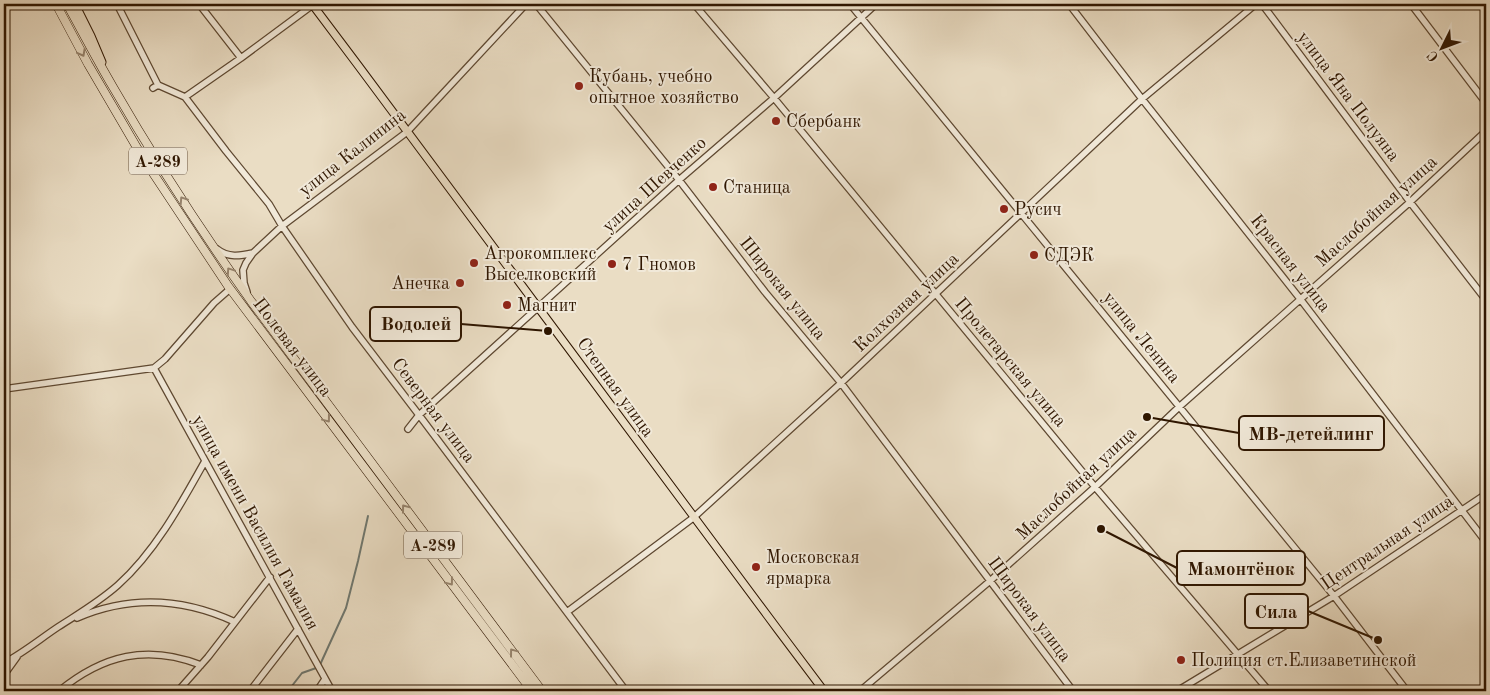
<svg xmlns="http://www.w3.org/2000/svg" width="1490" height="695" viewBox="0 0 1490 695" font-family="'Old Standard TT',serif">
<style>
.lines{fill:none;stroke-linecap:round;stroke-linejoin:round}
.stream{stroke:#6f7870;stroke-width:2}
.minor-casing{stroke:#5e4831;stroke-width:8}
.major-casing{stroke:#2f1600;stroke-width:9}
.highway-casing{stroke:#2f1600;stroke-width:9}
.minor{stroke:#f1e9d9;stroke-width:5.5}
.major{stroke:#eaddc4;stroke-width:7}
.highway{stroke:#eaddc4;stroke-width:8}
.oneway{stroke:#96836c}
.poi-dot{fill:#8f2418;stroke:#f1e9d9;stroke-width:2}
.labels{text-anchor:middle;stroke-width:4;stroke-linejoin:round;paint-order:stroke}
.shield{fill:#f1e9d9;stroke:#695541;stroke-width:1}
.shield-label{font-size:16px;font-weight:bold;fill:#2f1600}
.poi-label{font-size:18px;fill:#2f1600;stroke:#f1e9d9;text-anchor:start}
.street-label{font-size:18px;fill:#2f1600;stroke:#f1e9d9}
.leader{fill:none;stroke:#2f1600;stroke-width:2}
.callout-dot{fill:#2f1600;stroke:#f1e9d9;stroke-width:2}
.callout{fill:#f1e9d9;stroke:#2f1600;stroke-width:2}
.callout-label{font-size:19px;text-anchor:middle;font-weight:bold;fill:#2f1600}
</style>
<rect width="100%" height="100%" fill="#eaddc4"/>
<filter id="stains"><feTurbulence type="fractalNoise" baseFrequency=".004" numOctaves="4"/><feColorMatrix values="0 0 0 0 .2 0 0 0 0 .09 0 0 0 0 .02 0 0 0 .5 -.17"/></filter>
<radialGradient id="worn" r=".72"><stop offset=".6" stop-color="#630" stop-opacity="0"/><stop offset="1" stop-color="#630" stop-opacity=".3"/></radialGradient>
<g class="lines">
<path class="stream" d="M288 691 302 673 319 667 346 608 358 561 368 516"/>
<g class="minor-casing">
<path id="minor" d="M117 4 158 85
M199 4 241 58
M536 4 679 180 765 292 841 383 1073 691
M694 4 774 98 1095 487 1269 691
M850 4 1334 596 1407 691
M1069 4 1142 99 1301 300 1486 542
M1262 4 1410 202 1486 300
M1411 4 1486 103
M1486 4V6
M153 88 158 85 185 97
M185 97 226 151 269 204 282 226 352 327 419 415 626 691
M185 97 241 58 314 4
M217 249C228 258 240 256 253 253
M247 292 244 283 243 270 246 263 253 253 282 226 407 132 526 4
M154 368 332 691
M4 389 154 368 165 359 214 303 230 289
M408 429 419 415 679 180 774 98 876 4
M567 612 693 518 841 383 1142 99 1256 4
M77 618C130 595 183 598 235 622
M4 663C23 653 40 639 58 627 78 614 99 602 118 585 155 552 181 504 205 461
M4 675 17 657
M59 691C103 655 147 644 201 665
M178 691 208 657 270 577
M250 691 298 629
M317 691 325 679
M860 691 990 581 1095 487 1179 407 1410 202 1486 131
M1177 691 1334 596 1486 494"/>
</g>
<g class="major-casing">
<path id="major" d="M75 4 91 36 102 62
M312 4C484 232 652 463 824 691"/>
</g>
<g class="highway-casing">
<path id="highway" d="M56 4 88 64 143 158 228 286 532 691
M67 4C82 31 97 60 113 87 155 160 202 232 251 301L542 691"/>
</g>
<use href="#minor" class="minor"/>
<use href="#major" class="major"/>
<use href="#highway" class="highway"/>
</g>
<defs><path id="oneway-chevron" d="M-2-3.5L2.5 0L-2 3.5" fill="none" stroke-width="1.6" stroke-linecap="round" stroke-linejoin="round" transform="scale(1.25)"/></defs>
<g class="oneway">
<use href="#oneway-chevron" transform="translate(82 53) rotate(62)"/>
<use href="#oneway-chevron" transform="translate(183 200) rotate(-123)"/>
<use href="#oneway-chevron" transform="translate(230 271) rotate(-124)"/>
<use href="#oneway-chevron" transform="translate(327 419) rotate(53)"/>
<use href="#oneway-chevron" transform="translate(405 508) rotate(-127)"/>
<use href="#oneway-chevron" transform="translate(450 582) rotate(53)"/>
<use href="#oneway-chevron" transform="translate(513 652) rotate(-127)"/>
</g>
<g class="poi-dot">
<circle cx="579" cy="86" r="5"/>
<circle cx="776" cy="121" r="5"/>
<circle cx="713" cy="187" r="5"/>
<circle cx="1004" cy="209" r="5"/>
<circle cx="1034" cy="255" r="5"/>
<circle cx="474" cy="263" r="5"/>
<circle cx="612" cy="264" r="5"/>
<circle cx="460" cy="283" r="5"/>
<circle cx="507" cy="305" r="5"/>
<circle cx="756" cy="567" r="5"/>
<circle cx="1181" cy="660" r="5"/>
</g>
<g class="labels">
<g class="shield">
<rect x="129" y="147.5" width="58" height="27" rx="4"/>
<rect x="404" y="531.5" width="58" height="27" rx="4"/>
</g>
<g class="shield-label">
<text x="158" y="167">А-289</text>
<text x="433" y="551">А-289</text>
</g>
<g class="poi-label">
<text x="589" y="82">Кубань, учебно<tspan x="589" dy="21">опытное хозяйство</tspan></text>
<text x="786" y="127">Сбербанк</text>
<text x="723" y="193">Станица</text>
<text x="1014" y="215">Русич</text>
<text x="484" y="259">Агрокомплекс<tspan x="484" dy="21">Выселковский</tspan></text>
<text x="1044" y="261">СДЭК</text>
<text x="622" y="270">7 Гномов</text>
<text x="450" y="289" text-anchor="end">Анечка</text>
<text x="517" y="311">Магнит</text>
<text x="766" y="563">Московская<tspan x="766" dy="21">ярмарка</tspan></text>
<text x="1191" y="666">Полиция ст.Елизаветинской</text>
</g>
<g class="street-label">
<text transform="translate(1349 96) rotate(53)" y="6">улица Яна Полуяна</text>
<text transform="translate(352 152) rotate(-38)" y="6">улица Калинина</text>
<text transform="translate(654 184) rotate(-42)" y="6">улица Шевченко</text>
<text transform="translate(1376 211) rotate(-42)" y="6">Маслобойная улица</text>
<text transform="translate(1291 263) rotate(52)" y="6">Красная улица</text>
<text transform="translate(783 288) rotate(51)" y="6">Широкая улица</text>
<text transform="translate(906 302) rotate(-43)" y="6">Колхозная улица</text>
<text transform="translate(1142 337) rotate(51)" y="6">улица Ленина</text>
<text transform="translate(293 347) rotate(53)" y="6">Полевая улица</text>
<text transform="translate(1011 362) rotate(50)" y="6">Пролетарская улица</text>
<text transform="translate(616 387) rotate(54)" y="6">Степная улица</text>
<text transform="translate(434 410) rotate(53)" y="6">Северная улица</text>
<text transform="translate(1076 483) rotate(-43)" y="6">Маслобойная улица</text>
<text transform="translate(256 522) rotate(61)" y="6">улица имени Василия Гамалия</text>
<text transform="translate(1387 542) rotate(-34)" y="6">Центральная улица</text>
<text transform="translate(1030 609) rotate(53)" y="6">Широкая улица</text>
</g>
</g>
<path class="leader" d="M548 331L461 324M1147 417L1239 433M1101 529L1177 568M1378 640L1308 611"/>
<g class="callout-dot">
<circle cx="548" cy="331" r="5"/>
<circle cx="1147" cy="417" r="5"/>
<circle cx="1101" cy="529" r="5"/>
<circle cx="1378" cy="640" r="5"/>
</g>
<g class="callout">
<rect x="370" y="307" width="91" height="34" rx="5"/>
<rect x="1239" y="416" width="145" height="34" rx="5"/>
<rect x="1177" y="551" width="128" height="34" rx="5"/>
<rect x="1245" y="594" width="63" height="34" rx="5"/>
</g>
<g class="callout-label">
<text x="416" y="330">Водолей</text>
<text x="1311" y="440">MB-детейлинг</text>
<text x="1241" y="575">Мамонтёнок</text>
<text x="1276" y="618">Сила</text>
</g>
<rect width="1490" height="695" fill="none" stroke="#eaddc4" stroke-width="20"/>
<rect x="5" y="5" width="1480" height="685" fill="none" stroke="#2f1600" stroke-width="2.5"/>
<rect x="10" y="10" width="1470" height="675" fill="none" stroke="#2f1600"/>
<g transform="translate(1442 48) rotate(228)" stroke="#f1e9d9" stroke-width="4" paint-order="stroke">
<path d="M0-4L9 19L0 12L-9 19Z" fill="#2f1600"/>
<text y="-8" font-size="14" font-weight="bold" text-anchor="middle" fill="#2f1600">С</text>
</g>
<rect width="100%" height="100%" filter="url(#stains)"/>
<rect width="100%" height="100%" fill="url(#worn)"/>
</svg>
